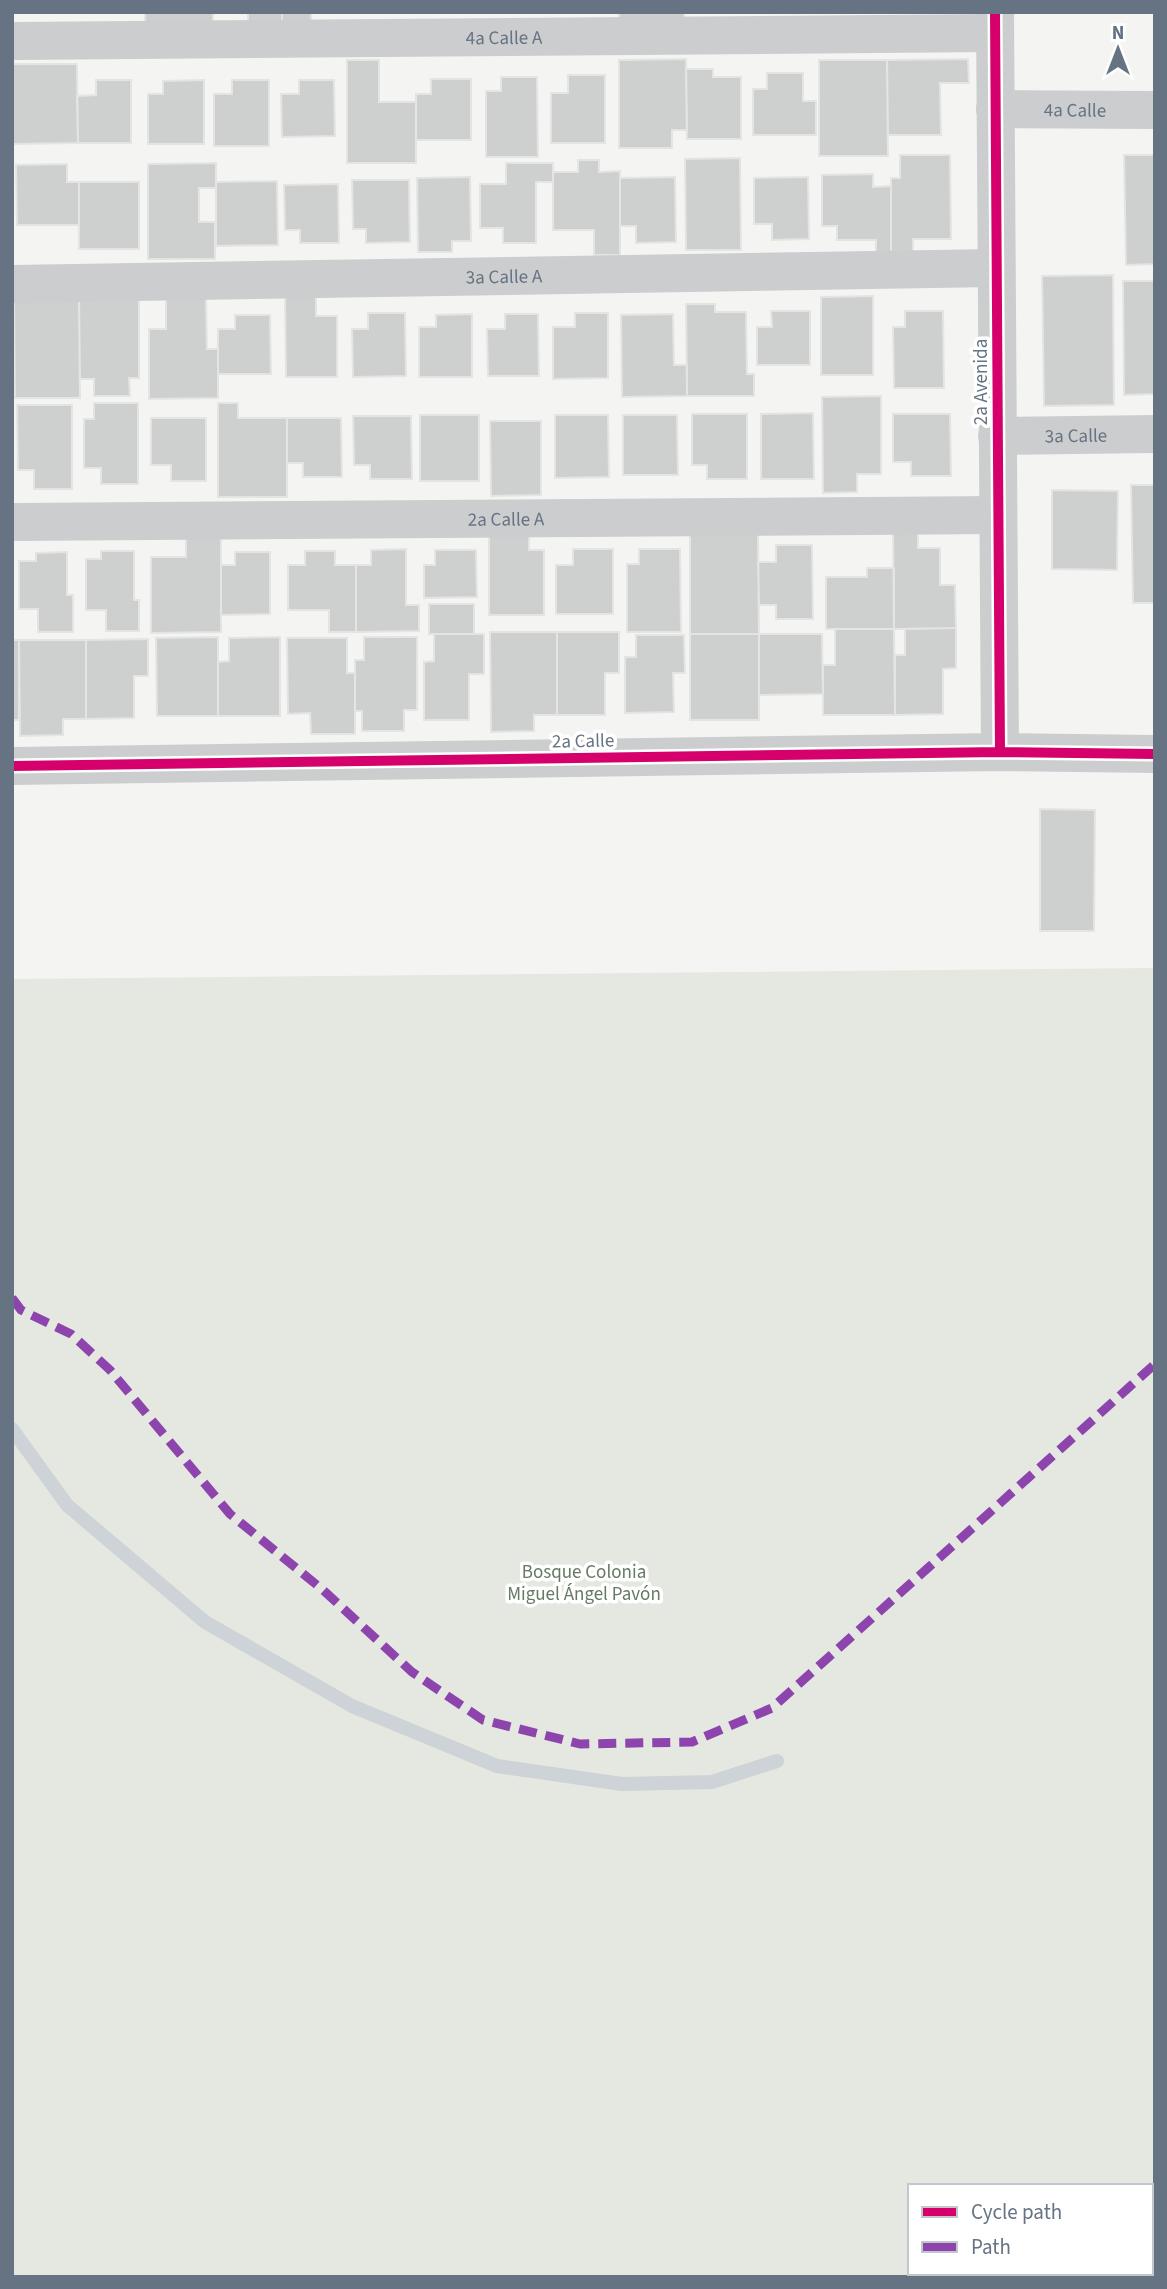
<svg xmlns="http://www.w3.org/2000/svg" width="1167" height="2289" viewBox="0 0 1167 2289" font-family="'Source Sans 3',sans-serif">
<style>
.green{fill:#e4e8e1;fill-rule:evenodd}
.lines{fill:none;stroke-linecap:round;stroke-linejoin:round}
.stream{stroke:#cdd3d6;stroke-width:14}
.building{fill:#cecfcf;stroke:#e4e4e3;stroke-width:2}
.minor{stroke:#cccdce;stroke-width:38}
.quiet{stroke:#8e44ad;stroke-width:9;stroke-dasharray:18 9;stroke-linecap:butt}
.cycleway-casing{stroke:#fff;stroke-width:15}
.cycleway{stroke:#d6006c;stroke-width:10}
.labels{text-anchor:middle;stroke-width:7;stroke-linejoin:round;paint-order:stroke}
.street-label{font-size:19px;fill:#657383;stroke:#fff}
.park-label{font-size:19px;fill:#667a64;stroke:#fff}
</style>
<rect width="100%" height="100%" fill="#f4f5f3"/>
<path class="green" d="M1155 968V2277H12V979ZM910 2186H1151V2273H910Z"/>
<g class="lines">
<path class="stream" d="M12 1429 67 1505 205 1622 352 1706 497 1766 622 1784 712 1782 777 1761"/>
</g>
<path class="building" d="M145 12H213V27H145Z
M248 12H282V25H248Z
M282 12H311V25H282Z
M619 12H684L685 21H619Z
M686 59 687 130H672V148H619V60Z
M968 59 969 83H940L941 135H888L887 60Z
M347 60H379V102H416V163H347Z
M819 60H887L888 156H819Z
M12 64H77L78 143 12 144Z
M686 69H713V77H741V139H687Z
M767 73H803V101H816V135H753V89H767Z
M568 75H605V143H551V93H568Z
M501 77H537L538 157H486V91H501Z
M431 79H471V140H416V94H431Z
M96 80H131V143H78L77 96 96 95Z
M204 80V144H148V94H163V81Z
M232 80H269V146H214V94H232Z
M299 80H334L335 136 282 137 281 94H299Z
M900 155H950L951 239H913V255H891V178H900Z
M1124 155H1155V264L1126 265Z
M740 158 741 250H686L685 159Z
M578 160H599V172L620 171V255H594V230H553V172H578Z
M216 163V188H199V222H215V259H148V164Z
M506 163H553V182H536V243H503V228H480V184H506Z
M67 164V182H79V225H17L16 165Z
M873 174V187L891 186V255H876V240H837V226H822V175Z
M470 177 471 241H452V252H418L417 178Z
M675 177 676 242 636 243V226H620V178Z
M808 177 809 239 772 240V224H754V178Z
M352 180H409L410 242 366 243V229H353Z
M277 181 278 245 216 246V182Z
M79 182H139V249H79Z
M338 184 339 243H300V230H285L284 185Z
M1113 275 1114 405 1044 406 1042 276Z
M1123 281H1155V394L1124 395Z
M285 296H316V316H337V377H286Z
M873 296V375H821V297Z
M139 298V378H129L130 396H94V379H80L79 299Z
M166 298H206L207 349H218V398L149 399V329H166Z
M14 299H79L80 398H15Z
M686 304H715V312H746L747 374H754V396H687Z
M771 311H810V365H757V327H772Z
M905 311H943L944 388H894L893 327H905Z
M368 313H405L406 376 353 377 352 329H368Z
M575 313H608V378L553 379V327H575Z
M472 314V377H419V327H436V315Z
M505 314H538L539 376H488L487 329H505Z
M673 314 674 365H687V396L622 397 621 315Z
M235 315H270L271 374H218V329H235Z
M881 396V474H857V492L823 493 822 397Z
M94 403H138V484H101V468H84V419H94Z
M218 403H238V418H287V497H218Z
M17 405H72V489H34V470H18Z
M813 413 814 479H761V414Z
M692 414H747V479H707V465H692Z
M893 414H950L951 476H911V462H893Z
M420 415H479V481H420Z
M555 415H608L609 477 555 478Z
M623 415H677L678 475H623Z
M353 416H411L412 479H370V465H354Z
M151 418H206V481H171V465H151Z
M287 418H341L342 477H303V463H287Z
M490 421H541V495L491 496Z
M1131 485H1155V603H1133Z
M1052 490 1118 491 1117 570 1052 569Z
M918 528V548H940V585H955L956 628 894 629 893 529Z
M690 530H758L759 634H690Z
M529 531V550H544V615H489V532Z
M186 534H221V632L151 633V557H186Z
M776 545H812L813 619H776V605H759L758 562H776Z
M406 549V605H419V631L356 632V565H371V550Z
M573 549H613V614H556V565H573Z
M639 549H680L681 632H627V564H639Z
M435 550H476L477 597 424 598V565H435Z
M101 551H134V600H139V631H106V610H86V559H101Z
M305 551H335V565H356V632H329V610H288V565H305Z
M67 552V595H73V632H38V609H19V561H36V553Z
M235 552H270V614L221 615V565H235Z
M867 568H894V629H826V577H867Z
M429 604H474V634H429Z
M956 628V668L943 669V714L895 715V655H905V629Z
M835 629H894L895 715H823V665H835Z
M490 632H557V715H534V731L491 732Z
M557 632H619V673H605V715H557Z
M434 634H484V674H469V720H424V662L434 661Z
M690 634H759V720H690Z
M759 634H822L823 694 759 695Z
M636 635H684L685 673H673L674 712 625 713V657H636Z
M218 637V716H157L156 638Z
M280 637V716H218V662L229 661V638Z
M364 637H417V710H404V731H362V711H355V660H364Z
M287 638H347V673H355V734H311L310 713 288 714Z
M148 639V676H134V718L86 719V640Z
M12 640H19V720H12Z
M19 640H86V719H63V735L20 736Z
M1040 809 1095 810 1094 931H1040Z"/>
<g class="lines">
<g class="minor">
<path d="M995 12 1000 752"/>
<path id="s1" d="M12 41 995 33"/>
<path id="s2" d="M995 109 1155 110"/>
<path id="s3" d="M12 284 996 268"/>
<path id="s4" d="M997 436 1155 434"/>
<path id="s5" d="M12 522 998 515"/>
<path d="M12 766 1000 752 1155 754"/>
<path d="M1153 2277 1155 2247"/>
</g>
<path class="quiet" d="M12 1298 21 1310 71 1334 110 1370 230 1514 323 1590 412 1672 483 1720 580 1744 692 1742 772 1708 1155 1364"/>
<g class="cycleway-casing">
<path id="cycleway" d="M995 12 1000 752
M12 766 1000 752 1155 754"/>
</g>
<use href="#cycleway" class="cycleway"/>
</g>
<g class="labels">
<g class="street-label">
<text dy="7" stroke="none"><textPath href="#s1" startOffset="492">4a Calle A</textPath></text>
<text dy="7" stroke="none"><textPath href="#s2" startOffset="80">4a Calle</textPath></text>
<text dy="7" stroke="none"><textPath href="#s3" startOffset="492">3a Calle A</textPath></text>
<text transform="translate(980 382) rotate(-90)" y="7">2a Avenida</text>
<text dy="7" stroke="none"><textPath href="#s4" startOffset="79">3a Calle</textPath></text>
<text dy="7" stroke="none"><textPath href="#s5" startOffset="494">2a Calle A</textPath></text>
<text transform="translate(583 740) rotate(-1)" y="7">2a Calle</text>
</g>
<g class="park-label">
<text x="584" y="1578">Bosque Colonia<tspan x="584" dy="22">Miguel Ángel Pavón</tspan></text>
</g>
</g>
<rect width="1167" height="2289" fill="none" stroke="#657383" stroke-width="28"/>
<rect x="908" y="2184" width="245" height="91" fill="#ffffff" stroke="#c1c7cd" stroke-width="2"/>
<rect x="922" y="2207" width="35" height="10" fill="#d6006c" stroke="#c1c7cd" stroke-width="2"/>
<text x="971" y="2219" font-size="21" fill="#657383">Cycle path</text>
<rect x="922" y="2242" width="35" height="10" fill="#8e44ad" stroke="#c1c7cd" stroke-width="2"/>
<text x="971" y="2254" font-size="21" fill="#657383">Path</text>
<g transform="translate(1118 49)" stroke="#ffffff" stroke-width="5" paint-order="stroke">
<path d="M0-5L12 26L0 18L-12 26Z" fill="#657383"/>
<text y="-10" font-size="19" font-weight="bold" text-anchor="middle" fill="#657383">N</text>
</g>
</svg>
